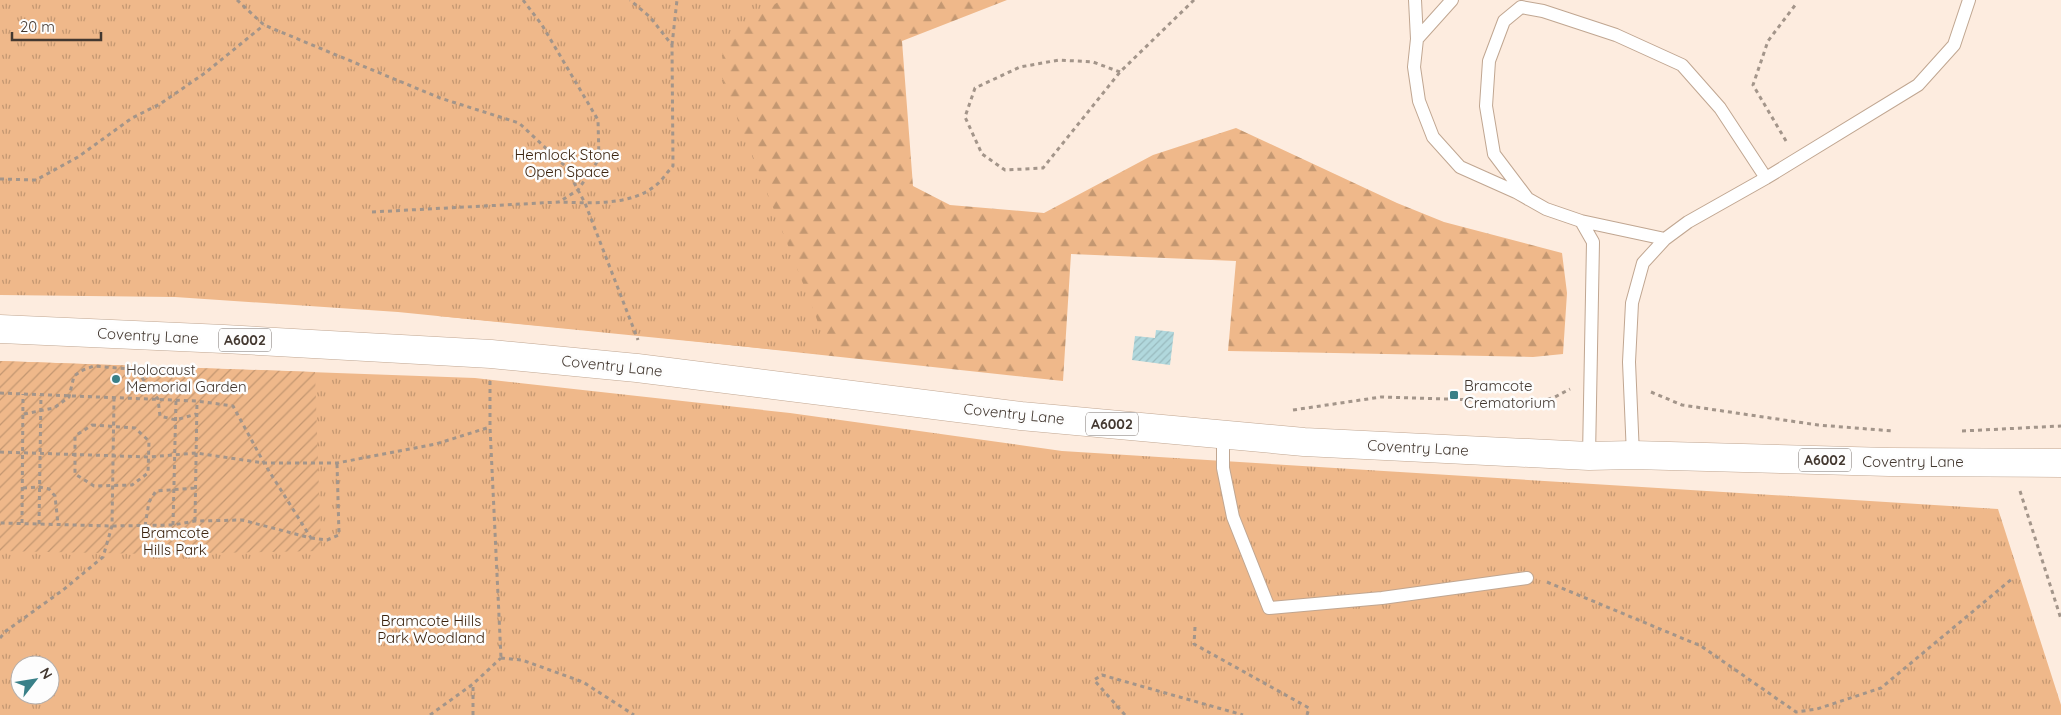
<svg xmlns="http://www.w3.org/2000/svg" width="2061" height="715" viewBox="0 0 2061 715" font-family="Quicksand,sans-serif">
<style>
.forest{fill:url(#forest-firs)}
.park{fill:url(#park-tufts);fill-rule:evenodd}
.garden{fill:url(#garden-furrows)}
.building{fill:url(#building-hatch)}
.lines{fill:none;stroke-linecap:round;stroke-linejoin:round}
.service-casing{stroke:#c0a691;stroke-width:14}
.primary-casing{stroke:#c0a691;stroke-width:29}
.path{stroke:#a3958a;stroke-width:3;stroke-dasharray:4 4;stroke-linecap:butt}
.service{stroke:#fff;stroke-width:12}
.primary{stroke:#fff;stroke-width:28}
.poi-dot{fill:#398088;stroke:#fdfdfd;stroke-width:2}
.labels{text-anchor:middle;stroke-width:5;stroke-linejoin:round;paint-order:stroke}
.shield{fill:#fdfdfd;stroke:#7b736e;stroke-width:1}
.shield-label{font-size:14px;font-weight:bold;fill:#433830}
.park-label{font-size:15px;fill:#3b230e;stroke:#fdfdfd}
.street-label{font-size:15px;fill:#433830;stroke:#fdfdfd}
.poi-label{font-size:15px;fill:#433830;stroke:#fdfdfd;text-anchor:start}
</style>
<defs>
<pattern id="forest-firs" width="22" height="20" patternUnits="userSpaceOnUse" patternTransform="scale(1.25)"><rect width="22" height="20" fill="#efb88a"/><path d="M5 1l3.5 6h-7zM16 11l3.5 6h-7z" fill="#c39771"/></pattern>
<pattern id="park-tufts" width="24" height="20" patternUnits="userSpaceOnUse" patternTransform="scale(1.25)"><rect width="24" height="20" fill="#efb88a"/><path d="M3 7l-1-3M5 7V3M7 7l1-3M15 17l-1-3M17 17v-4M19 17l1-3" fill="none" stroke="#c39771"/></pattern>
<pattern id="garden-furrows" width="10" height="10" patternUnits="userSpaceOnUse" patternTransform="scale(1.25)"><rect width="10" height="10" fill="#efb88a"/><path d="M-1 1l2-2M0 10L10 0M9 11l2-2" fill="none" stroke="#c39771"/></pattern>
<pattern id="building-hatch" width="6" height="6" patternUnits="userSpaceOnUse" patternTransform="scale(1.25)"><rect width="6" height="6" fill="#b1d8dd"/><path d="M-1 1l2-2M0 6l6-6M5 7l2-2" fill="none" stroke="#99babe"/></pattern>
</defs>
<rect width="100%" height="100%" fill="#fdecdf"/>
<path class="forest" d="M181 0H1007L902 41 913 186 950 205 1044 213 1153 155 1236 128 1397 203 1444 222 1562 253 1567 293 1563 354 1533 357 1228 351 1236 261 1071 254 1063 381 638 335 438 316Z"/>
<path class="park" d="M0 0H781L723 39 722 78 815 314 829 355 398 312 175 297 0 295Z
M0 361 475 378 790 413 1062 451 1998 509 2061 705V715H0ZM20 665H50V695H20Z"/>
<path class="garden" d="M0 361 315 372 321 551 149 554 0 551Z"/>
<path class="building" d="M1156 330 1174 332 1170 365 1132 360 1135 336 1155 338Z"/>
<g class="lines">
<g class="service-casing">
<path id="service" d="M1415 0 1417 39 1414 67 1419 101 1433 137 1460 167 1516 192 1546 209 1581 221 1665 239
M1417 39 1452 0
M1528 199 1494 154 1486 106 1489 61 1504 21 1521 7 1543 11 1616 35 1682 65 1720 108 1766 178
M1581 221 1593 242 1589 456
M1223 434V468L1233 517 1269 608 1382 598 1527 578
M1633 455 1629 362 1632 303 1643 263 1665 239 1688 222 1766 178 1918 85 1954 45 1969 0"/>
</g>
<g class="primary-casing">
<path id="primary" d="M0 329 224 339 491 354 637 368 1021 416 1304 442 1589 456 1633 455 1889 462 2061 463"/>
</g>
<path class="path" d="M237 0 264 25 440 98 519 123 565 166 585 203 638 340
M523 0 542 25 598 120 599 159 578 190 559 202
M672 45 677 0
M1120 72 1093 62 1059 60 1020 67 975 88 965 117 982 154 1005 170 1043 168 1120 72 1194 0
M1786 141 1753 85 1768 41 1796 4
M0 179 36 180 78 157 132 118 160 104 205 73 264 25
M372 212 559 202C589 203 630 206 655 186 662 181 667 172 673 166L672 45 650 17 630 0
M490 381V427L501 658
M1651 392 1682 405 1818 425 1893 431
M0 393 197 401 233 406 264 463 311 538 242 520 195 521 173 525 112 526 0 523
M1293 410 1381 397 1540 402 1555 397 1570 389
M24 414 54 408 69 397 74 376 83 370 94 366 130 369 140 375 158 399 160 416 176 420 196 414
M92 425 135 428 149 441 148 473 132 485 94 486 75 474V436Z
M1962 431 2061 426
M0 452 149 457 196 453 264 463H337L436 444 490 427
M23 488 39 487 49 489 55 496 58 524
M2020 491 2061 619
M195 521 197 401
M22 523 23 394
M39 524 41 395
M173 525 176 400
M145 526 149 502 156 491 195 488
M311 538 327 540 339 535 337 463
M1547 582 1701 646 1796 712 1817 709 1881 688 2013 578
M1195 627 1194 644 1309 708 1307 715
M0 638 6 631 63 590 103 557 112 526 114 398
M501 658 522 660 583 682 634 715
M430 715 473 684 501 658
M473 715V685
M1125 715 1094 680 1102 675 1243 715"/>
<use href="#service" class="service"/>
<use href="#primary" class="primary"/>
</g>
<g class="poi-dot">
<circle cx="116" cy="379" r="5"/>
<rect x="1449" y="390" width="10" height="10" rx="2.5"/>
</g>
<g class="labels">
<g class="shield">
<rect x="219" y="328.5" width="52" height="23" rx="4"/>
<rect x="1086" y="412.5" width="52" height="23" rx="4"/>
<rect x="1799" y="448.5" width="52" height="23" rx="4"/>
</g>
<g class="shield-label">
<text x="245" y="345">A6002</text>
<text x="1112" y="429">A6002</text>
<text x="1825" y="465">A6002</text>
</g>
<g class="park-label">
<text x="567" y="160">Hemlock Stone<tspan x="567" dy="17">Open Space</tspan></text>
<text x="175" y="538">Bramcote<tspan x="175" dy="17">Hills Park</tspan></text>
<text x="431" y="626">Bramcote Hills<tspan x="431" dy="17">Park Woodland</tspan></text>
</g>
<g class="street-label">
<text transform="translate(148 336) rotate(3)" y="5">Coventry Lane</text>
<text transform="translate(612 366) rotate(6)" y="5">Coventry Lane</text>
<text transform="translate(1014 414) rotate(6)" y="5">Coventry Lane</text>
<text transform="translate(1418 448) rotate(3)" y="5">Coventry Lane</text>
<text x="1913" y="467">Coventry Lane</text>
</g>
<g class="poi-label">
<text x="126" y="375">Holocaust<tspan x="126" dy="17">Memorial Garden</tspan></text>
<text x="1464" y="391">Bramcote<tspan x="1464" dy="17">Crematorium</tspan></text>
</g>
</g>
<g transform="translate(35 680) rotate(59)"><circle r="24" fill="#fdfdfd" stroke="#b3aeab"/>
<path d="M0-4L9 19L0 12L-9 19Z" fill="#398088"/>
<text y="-8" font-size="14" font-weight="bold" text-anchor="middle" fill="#433830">N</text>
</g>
<path d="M12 32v8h89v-8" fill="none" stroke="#433830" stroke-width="2.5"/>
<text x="20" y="32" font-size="15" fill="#433830" stroke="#fdfdfd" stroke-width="4" paint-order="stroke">20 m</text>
</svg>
